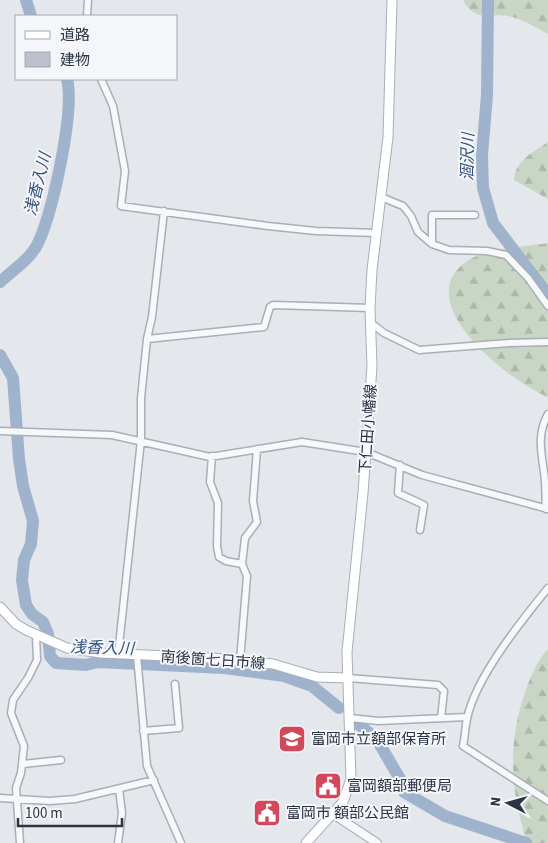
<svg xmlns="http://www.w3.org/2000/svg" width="548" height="843" viewBox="0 0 548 843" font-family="'Source Sans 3','Noto Sans JP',sans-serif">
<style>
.forest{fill:url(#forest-firs)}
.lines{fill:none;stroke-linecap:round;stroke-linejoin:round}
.river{stroke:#9fb4cc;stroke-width:12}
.building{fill:#bbc0ca}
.minor-casing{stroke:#a9aeb7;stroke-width:9}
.tertiary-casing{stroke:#a9aeb7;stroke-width:10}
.secondary-casing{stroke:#a9aeb7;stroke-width:11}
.minor{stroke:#f7f8fa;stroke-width:6}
.tertiary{stroke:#f7f8fa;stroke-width:8}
.secondary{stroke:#fff;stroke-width:9}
.labels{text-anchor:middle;stroke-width:4;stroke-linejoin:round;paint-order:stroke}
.street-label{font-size:15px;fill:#2b3445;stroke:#f4f6f9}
.poi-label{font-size:15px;fill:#2b3445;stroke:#f4f6f9;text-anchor:start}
.water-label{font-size:16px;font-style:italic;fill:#34527a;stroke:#f4f6f9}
</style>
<defs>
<pattern id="forest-firs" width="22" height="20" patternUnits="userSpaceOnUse" patternTransform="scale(1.25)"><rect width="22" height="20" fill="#c9d6c5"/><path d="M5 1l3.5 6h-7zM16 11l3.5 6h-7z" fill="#adb8ab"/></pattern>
</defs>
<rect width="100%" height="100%" fill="#e4e7ec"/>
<path class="forest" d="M463 0H548V34C537 28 524 20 512 17 490 11 477 25 463 0Z
M548 142V199L514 180C516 160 532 153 548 142Z
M548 243V397C511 382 412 306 463 264 482 248 524 247 548 243Z
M548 649V843H527C510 788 507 744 526 689 531 676 538 659 548 649Z"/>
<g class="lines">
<path class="river" d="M26 0 31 16
M488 0 487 95 482 155 483 188 493 223 548 295
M0 282C14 269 32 258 39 241 53 209 75 111 67 79
M0 355 13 378 19 459 23 486 33 521 31 544 24 560 22 580 26 605 32 614 43 622 48 634 50 656 56 663 86 665 97 662 224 668 284 676 312 686 339 708
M359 725 376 738 403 784 404 792 445 816 526 843"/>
</g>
<path class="building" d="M263 800 275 803 271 826 258 823Z"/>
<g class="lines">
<g class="minor-casing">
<path id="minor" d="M87 16 88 0
M101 79 113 106 125 171 121 206 268 226 316 231 377 233
M381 197 403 206 411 216 418 232 432 244 449 250 487 251 506 255 528 278 548 306
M432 244V215H475
M371 323 384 333 419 350 509 343 548 342
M147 339 264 327 270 307 273 305 370 308
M0 431 112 435 210 457 302 442 366 452 422 475 548 509
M212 456 210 482 218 503 217 546 219 557 226 561 242 564 247 576 240 661
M400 465 398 493 424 505 420 530
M546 509C545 497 546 484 544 472 541 451 537 434 548 414
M242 564 245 538 257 522 253 501 257 449
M548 588C522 620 475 678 467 719 465 728 465 737 463 746L548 801
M118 655 141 440V398L147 339 152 317 164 211
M137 656 147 766 181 843
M348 678 438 685 444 691 441 718
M350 718 378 721 467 717
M143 731 179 728 175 684
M23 764 61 760
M0 798 50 801 75 799 154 780
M20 843 16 788 21 773 24 746 11 713 13 700 28 678 37 660 36 636
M118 843 122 813 119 789"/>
</g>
<g class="tertiary-casing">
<path id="tertiary" d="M333 814 377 843"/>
</g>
<g class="secondary-casing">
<path id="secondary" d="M0 607 16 624 26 630 67 648 101 653 212 658 273 664 317 677 348 678
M306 843 343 802 351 779 347 652 363 493 372 366 370 308 372 270 388 137 392 0"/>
</g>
<use href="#minor" class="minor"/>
<use href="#tertiary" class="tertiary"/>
<use href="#secondary" class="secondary"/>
</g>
<defs>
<g id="school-square" transform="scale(1.4375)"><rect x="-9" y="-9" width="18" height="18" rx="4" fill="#d1495b" stroke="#f4f6f9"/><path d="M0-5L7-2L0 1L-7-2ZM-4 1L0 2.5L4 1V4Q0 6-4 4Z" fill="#fff"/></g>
<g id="civic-square" transform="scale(1.4375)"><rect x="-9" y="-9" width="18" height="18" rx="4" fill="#d1495b" stroke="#f4f6f9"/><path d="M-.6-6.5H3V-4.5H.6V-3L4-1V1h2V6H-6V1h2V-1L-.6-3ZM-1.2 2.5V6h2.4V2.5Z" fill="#fff"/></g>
</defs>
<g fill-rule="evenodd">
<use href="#school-square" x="292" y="739"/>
<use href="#civic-square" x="328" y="786"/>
<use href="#civic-square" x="267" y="813"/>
</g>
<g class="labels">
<g class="street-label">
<text transform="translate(368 429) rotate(-86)" y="5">下仁田小幡線</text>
<text transform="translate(213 660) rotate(4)" y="5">南後箇七日市線</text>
</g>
<g class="poi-label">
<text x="311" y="744">富岡市立額部保育所</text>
<text x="347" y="791">富岡額部郵便局</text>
<text x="286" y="818">富岡市 額部公民館</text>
</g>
<g class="water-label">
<text transform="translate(467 157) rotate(-89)" y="6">涸沢川</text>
<text transform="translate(37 184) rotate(-76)" y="6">浅香入川</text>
<text transform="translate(102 647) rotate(2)" y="6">浅香入川</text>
</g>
</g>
<rect x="15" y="15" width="162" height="65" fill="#f4f6f9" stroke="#a4a8b1"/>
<rect x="25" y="31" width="25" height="8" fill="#ffffff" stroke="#a4a8b1"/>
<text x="60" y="40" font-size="15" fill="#2b3445">道路</text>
<rect x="25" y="52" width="25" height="15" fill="#bbc0ca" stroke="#a4a8b1"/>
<text x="60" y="65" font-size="15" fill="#2b3445">建物</text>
<g transform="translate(508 803) rotate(276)" stroke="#f4f6f9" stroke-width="4" paint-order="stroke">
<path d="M0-4L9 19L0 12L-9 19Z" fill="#2b3445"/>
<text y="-8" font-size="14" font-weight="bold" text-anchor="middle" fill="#2b3445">N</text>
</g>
<path d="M18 818v8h104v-8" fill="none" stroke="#2b3445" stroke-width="2.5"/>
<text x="25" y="818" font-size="15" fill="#2b3445" stroke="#f4f6f9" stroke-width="4" paint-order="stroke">100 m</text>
</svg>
